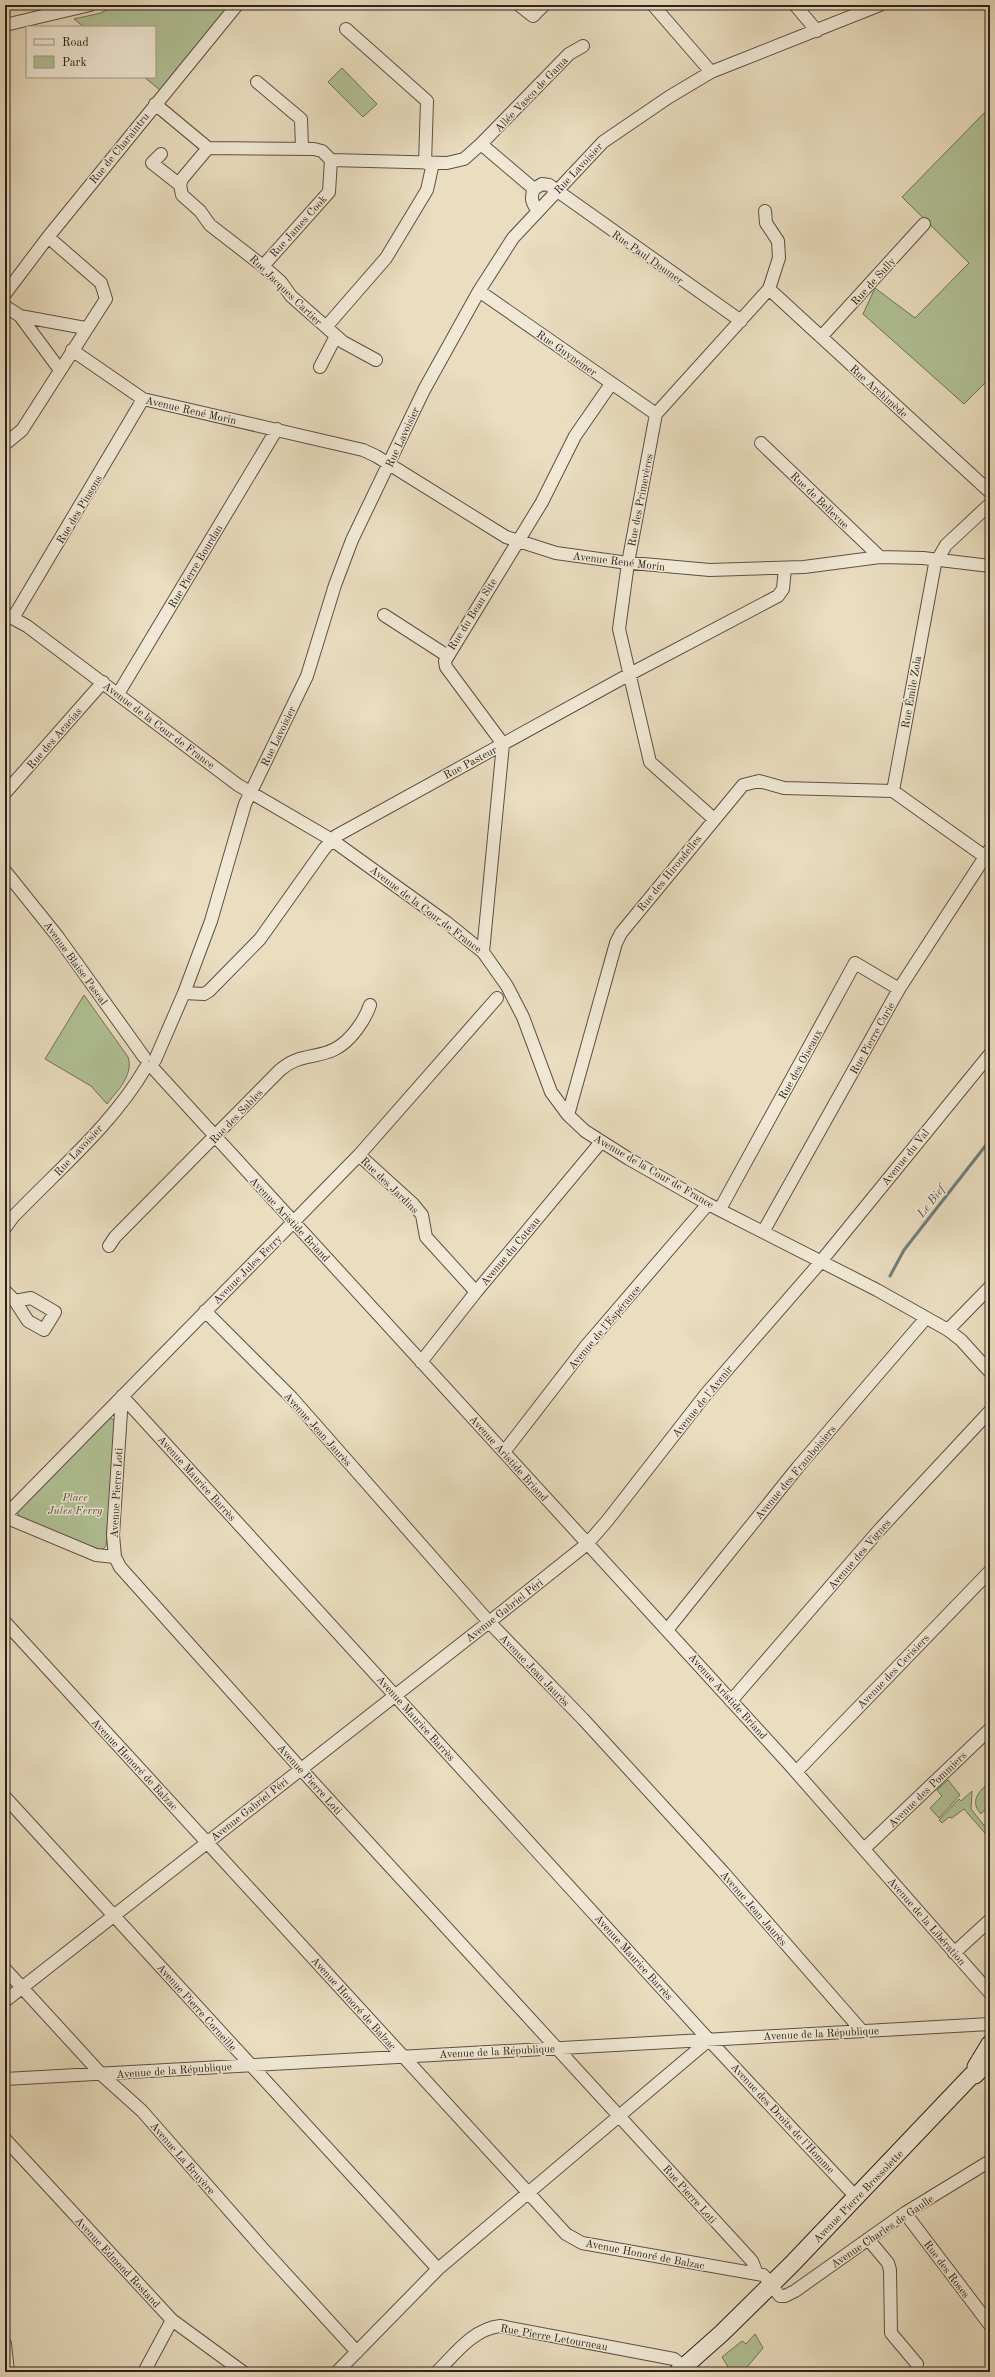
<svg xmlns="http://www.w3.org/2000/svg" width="995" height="2377" viewBox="0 0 995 2377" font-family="'Old Standard TT',serif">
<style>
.green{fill:#b1c297;stroke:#6f7259}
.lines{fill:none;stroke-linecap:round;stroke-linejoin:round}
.stream{stroke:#707d7c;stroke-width:3}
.minor-casing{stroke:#5c5144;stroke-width:14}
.secondary-casing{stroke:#2d221b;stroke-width:19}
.minor{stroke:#f1e9d6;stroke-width:12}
.secondary{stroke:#f1e9d6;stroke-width:17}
.labels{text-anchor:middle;stroke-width:3;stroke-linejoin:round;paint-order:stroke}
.street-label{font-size:11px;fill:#2d221b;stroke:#f1e9d6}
.park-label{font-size:11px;font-style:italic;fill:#555240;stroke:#f1e9d6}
.water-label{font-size:12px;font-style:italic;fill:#4f4f4b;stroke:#f1e9d6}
</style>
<rect width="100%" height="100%" fill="#eaddc0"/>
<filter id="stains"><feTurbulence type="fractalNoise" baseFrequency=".005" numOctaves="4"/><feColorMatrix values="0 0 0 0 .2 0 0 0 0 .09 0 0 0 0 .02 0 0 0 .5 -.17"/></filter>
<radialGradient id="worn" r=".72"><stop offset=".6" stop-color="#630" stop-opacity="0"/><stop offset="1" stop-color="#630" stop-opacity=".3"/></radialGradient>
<path class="green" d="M115 5H233L160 90 144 77H155V27H84L74 19 101 13Z
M342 68 377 104 363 117 328 82Z
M990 107V378L964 404 863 314 875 288 915 318 969 263 902 197Z
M84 995 128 1057C134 1075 117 1091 107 1104L91 1086 45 1059Z
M109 1418 115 1420 106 1546 103 1549H98L21 1519 17 1512Z
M948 1780 960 1795 939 1818 930 1808 942 1796 937 1790Z
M990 1782V1803L981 1814C969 1801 979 1791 990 1782Z
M972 1791 971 1809 990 1833V1839L964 1809 952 1818 949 1817 942 1823 939 1820 959 1799 961 1801Z
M755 2334 763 2348 743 2372H731L722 2357 742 2341 746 2344Z"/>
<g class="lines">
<path class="stream" d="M890 1276 904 1250 990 1140"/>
<g class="minor-casing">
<path id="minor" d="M519 5 533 16 544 5
M653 5 711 72
M795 5 817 31
M5 25 90 5
M346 29 427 101 425 163
M257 82 301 119 302 148
M155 104 208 148 314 149 322 151 331 160 447 163 464 159 481 144 534 189
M481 144 569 54 583 46
M208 148 182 179 180 185 182 195 200 211 210 225 263 266 281 282 291 296 343 342 376 360
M161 154 152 163 180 185
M538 211C532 203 530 198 534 189L542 184 549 185 741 321
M263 266 329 192 331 160
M769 289 990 492
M479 291 656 414
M5 294 48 237 237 5
M5 306 20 316 60 370
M20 316 85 328
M326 327 386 258 427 190 433 163
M821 337 924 224
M72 350 143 399 363 450 376 456 506 537 556 553 621 562 710 570 804 567 880 557 923 558 990 566
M320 367 336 336
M761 443 880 557
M5 444 22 430 106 299 101 283 48 237
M5 614 27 626 238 785 332 840 446 922 483 952 507 986 523 1017 551 1092 568 1115 585 1131 629 1159 708 1204 877 1290 948 1330 961 1340 990 1372
M384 615 446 655
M13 618 143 399
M118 694 277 429
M893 791 935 564 946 545 990 504
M893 791 984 856
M5 793 103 682
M714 819 650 762 619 629 628 563 656 414 769 289 779 258 778 241 766 223 765 211
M5 871 58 937 144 1057
M483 952 503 744 446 667 445 661 542 502 575 436 611 384
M184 993 204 994 209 991 260 939 324 849 336 836 630 674 778 596 783 589 785 568
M155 1060 184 993 211 921 245 804 307 676 335 585 352 540 424 390 479 291 513 238 603 142 669 97 711 72 880 5
M152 1067 789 1764 990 1993
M568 1115 616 943 621 933 743 785 759 781 784 788 893 791
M359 1155 413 1204 422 1215 426 1237 476 1292
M720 1209 855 963 899 989
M5 1228 13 1217C59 1169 113 1124 146 1067
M763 1232 899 989 990 849
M109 1246 115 1237 280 1070C306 1047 330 1066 357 1029 363 1021 367 1014 370 1005
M5 1291 15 1301 28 1321 44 1330 55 1312 31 1298 15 1301
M205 1311 292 1398 489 1622 583 1719 723 1872 862 2031
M948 1330 990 1287
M421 1362 476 1292 601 1142
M122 1396 113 1535 115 1557 120 1567 309 1778 752 2261 757 2274
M122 1396 709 2040 856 2197
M504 1452 586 1346 708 1204
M5 1516 359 1155 497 998
M5 1517 96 1555 115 1557
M5 1622 566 2234 582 2243 763 2275 771 2283
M667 1630 798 1467 926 1318
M731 1701 880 1529 990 1411
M796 1772 990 1571
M5 1797 438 2269
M864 1849 990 1729
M954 1953 990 1920
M5 1969 102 2075 142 2111 264 2250 357 2352
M5 2001 498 1615 587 1544 607 1521 706 1394 818 1265 990 1054
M5 2079 990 2024
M5 2139 172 2320 243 2372
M905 2213 990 2325
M868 2239 888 2263 890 2270 891 2333 917 2364
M776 2291 780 2296H785L795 2291 905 2213 990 2161
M5 2344 8 2372
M144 2372 172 2320
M337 2372 438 2269 709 2040
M437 2372C455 2354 473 2329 500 2326L674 2359 684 2367"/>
</g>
<g class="secondary-casing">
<path id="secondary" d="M976 2067 990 2044
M678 2372 722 2333 792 2264 972 2075H975L990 2059"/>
</g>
<use href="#minor" class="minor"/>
<use href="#secondary" class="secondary"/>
</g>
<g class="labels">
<g class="street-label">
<text transform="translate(531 94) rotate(-46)" y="4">Allée Vasco de Gama</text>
<text transform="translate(119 148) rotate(-51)" y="4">Rue de Charaintru</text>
<text transform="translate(578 168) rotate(-47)" y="4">Rue Lavoisier</text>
<text transform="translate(298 226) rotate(-48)" y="4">Rue James Cook</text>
<text transform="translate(648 257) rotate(35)" y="4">Rue Paul Doumer</text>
<text transform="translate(873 281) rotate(-48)" y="4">Rue de Sully</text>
<text transform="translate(286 290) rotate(44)" y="4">Rue Jacques Cartier</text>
<text transform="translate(567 353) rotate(35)" y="4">Rue Guynemer</text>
<text transform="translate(879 391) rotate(42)" y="4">Rue Archimède</text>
<text transform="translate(191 410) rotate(13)" y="4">Avenue René Morin</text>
<text transform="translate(402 437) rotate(-65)" y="4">Rue Lavoisier</text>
<text transform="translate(640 500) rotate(-79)" y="4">Rue des Primevères</text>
<text transform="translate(820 500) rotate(44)" y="4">Rue de Bellevue</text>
<text transform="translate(79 509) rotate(-59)" y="4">Rue des Pinsons</text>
<text transform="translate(619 561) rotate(7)" y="4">Avenue René Morin</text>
<text transform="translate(195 566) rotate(-59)" y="4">Rue Pierre Bourdan</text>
<text transform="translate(472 614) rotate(-58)" y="4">Rue du Beau Site</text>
<text transform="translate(911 692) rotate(-80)" y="4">Rue Émile Zola</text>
<text transform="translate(159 725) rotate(37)" y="4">Avenue de la Cour de France</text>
<text transform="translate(278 736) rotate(-64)" y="4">Rue Lavoisier</text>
<text transform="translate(54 738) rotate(-49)" y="4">Rue des Acacias</text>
<text transform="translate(470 762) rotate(-28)" y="4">Rue Pasteur</text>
<text transform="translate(669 873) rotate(-51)" y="4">Rue des Hirondelles</text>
<text transform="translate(426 909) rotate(37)" y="4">Avenue de la Cour de France</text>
<text transform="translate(76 963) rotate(54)" y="4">Avenue Blaise Pascal</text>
<text transform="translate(872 1038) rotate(-61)" y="4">Rue Pierre Curie</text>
<text transform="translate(800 1064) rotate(-61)" y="4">Rue des Oiseaux</text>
<text transform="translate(236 1116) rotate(-46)" y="4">Rue des Sables</text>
<text transform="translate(78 1150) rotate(-47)" y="4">Rue Lavoisier</text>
<text transform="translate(905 1157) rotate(-51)" y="4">Avenue du Val</text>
<text transform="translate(654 1171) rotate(30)" y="4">Avenue de la Cour de France</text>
<text transform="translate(390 1185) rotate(44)" y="4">Rue des Jardins</text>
<text transform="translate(290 1219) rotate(47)" y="4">Avenue Aristide Briand</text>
<text transform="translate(510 1251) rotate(-50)" y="4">Avenue du Coteau</text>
<text transform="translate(247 1269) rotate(-45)" y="4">Avenue Jules Ferry</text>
<text transform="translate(604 1327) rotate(-50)" y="4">Avenue de l'Espérance</text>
<text transform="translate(702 1401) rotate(-51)" y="4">Avenue de l'Avenir</text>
<text transform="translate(318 1429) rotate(48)" y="4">Avenue Jean Jaurès</text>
<text transform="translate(509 1458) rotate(48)" y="4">Avenue Aristide Briand</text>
<text transform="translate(795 1472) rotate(-50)" y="4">Avenue des Framboisiers</text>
<text transform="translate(197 1478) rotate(48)" y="4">Avenue Maurice Barrès</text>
<text transform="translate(116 1493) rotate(-87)" y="4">Avenue Pierre Loti</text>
<text transform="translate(859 1554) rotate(-49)" y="4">Avenue des Vignes</text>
<text transform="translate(504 1610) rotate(-38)" y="4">Avenue Gabriel Péri</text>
<text transform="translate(535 1670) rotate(46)" y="4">Avenue Jean Jaurès</text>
<text transform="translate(893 1671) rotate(-46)" y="4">Avenue des Cerisiers</text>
<text transform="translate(728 1696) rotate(48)" y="4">Avenue Aristide Briand</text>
<text transform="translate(416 1718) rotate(48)" y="4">Avenue Maurice Barrès</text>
<text transform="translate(135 1764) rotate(47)" y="4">Avenue Honoré de Balzac</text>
<text transform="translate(310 1779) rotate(48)" y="4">Avenue Pierre Loti</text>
<text transform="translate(927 1789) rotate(-44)" y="4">Avenue des Pommiers</text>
<text transform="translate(249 1809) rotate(-38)" y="4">Avenue Gabriel Péri</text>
<text transform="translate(754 1908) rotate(49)" y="4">Avenue Jean Jaurès</text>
<text transform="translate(927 1921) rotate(49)" y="4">Avenue de la Libération</text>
<text transform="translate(634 1957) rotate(48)" y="4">Avenue Maurice Barrès</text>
<text transform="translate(354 2003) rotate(48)" y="4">Avenue Honoré de Balzac</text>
<text transform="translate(197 2007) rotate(48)" y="4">Avenue Pierre Corneille</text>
<text transform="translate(821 2033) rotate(-3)" y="4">Avenue de la République</text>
<text transform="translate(497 2051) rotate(-3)" y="4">Avenue de la République</text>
<text transform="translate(174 2070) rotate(-4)" y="4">Avenue de la République</text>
<text transform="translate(783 2118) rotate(47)" y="4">Avenue des Droits de l'Homme</text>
<text transform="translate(183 2158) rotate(49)" y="4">Avenue La Bruyère</text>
<text transform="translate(690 2194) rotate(48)" y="4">Rue Pierre Loti</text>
<text transform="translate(858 2196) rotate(-46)" y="4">Avenue Pierre Brossolette</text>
<text transform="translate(882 2231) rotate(-34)" y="4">Avenue Charles de Gaulle</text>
<text transform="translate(645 2254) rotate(11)" y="4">Avenue Honoré de Balzac</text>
<text transform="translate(118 2262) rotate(47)" y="4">Avenue Edmond Rostand</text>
<text transform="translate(947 2269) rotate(53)" y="4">Rue des Roses</text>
<text transform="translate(554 2337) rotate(10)" y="4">Rue Pierre Letourneau</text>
</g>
<g class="park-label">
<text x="75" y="1501">Place<tspan x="75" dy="13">Jules Ferry</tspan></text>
</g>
<g class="water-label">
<text transform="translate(931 1201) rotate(-52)" y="4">Le Bief</text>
</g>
</g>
<rect width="995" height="2377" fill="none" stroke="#eaddc0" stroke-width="20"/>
<rect x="6" y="6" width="983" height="2365" fill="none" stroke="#2d221b" stroke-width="2"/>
<rect x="10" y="10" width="975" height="2357" fill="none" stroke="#2d221b"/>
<rect x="26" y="26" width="130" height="52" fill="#f1e9d6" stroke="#a3998b"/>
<rect x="34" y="39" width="20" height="6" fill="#f1e9d6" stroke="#a3998b"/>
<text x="62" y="46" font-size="12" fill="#2d221b">Road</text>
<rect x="34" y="56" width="20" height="12" fill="#b1c297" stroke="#a3998b"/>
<text x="62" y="66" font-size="12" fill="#2d221b">Park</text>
<rect width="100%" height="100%" filter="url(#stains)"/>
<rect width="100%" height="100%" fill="url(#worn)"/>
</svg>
